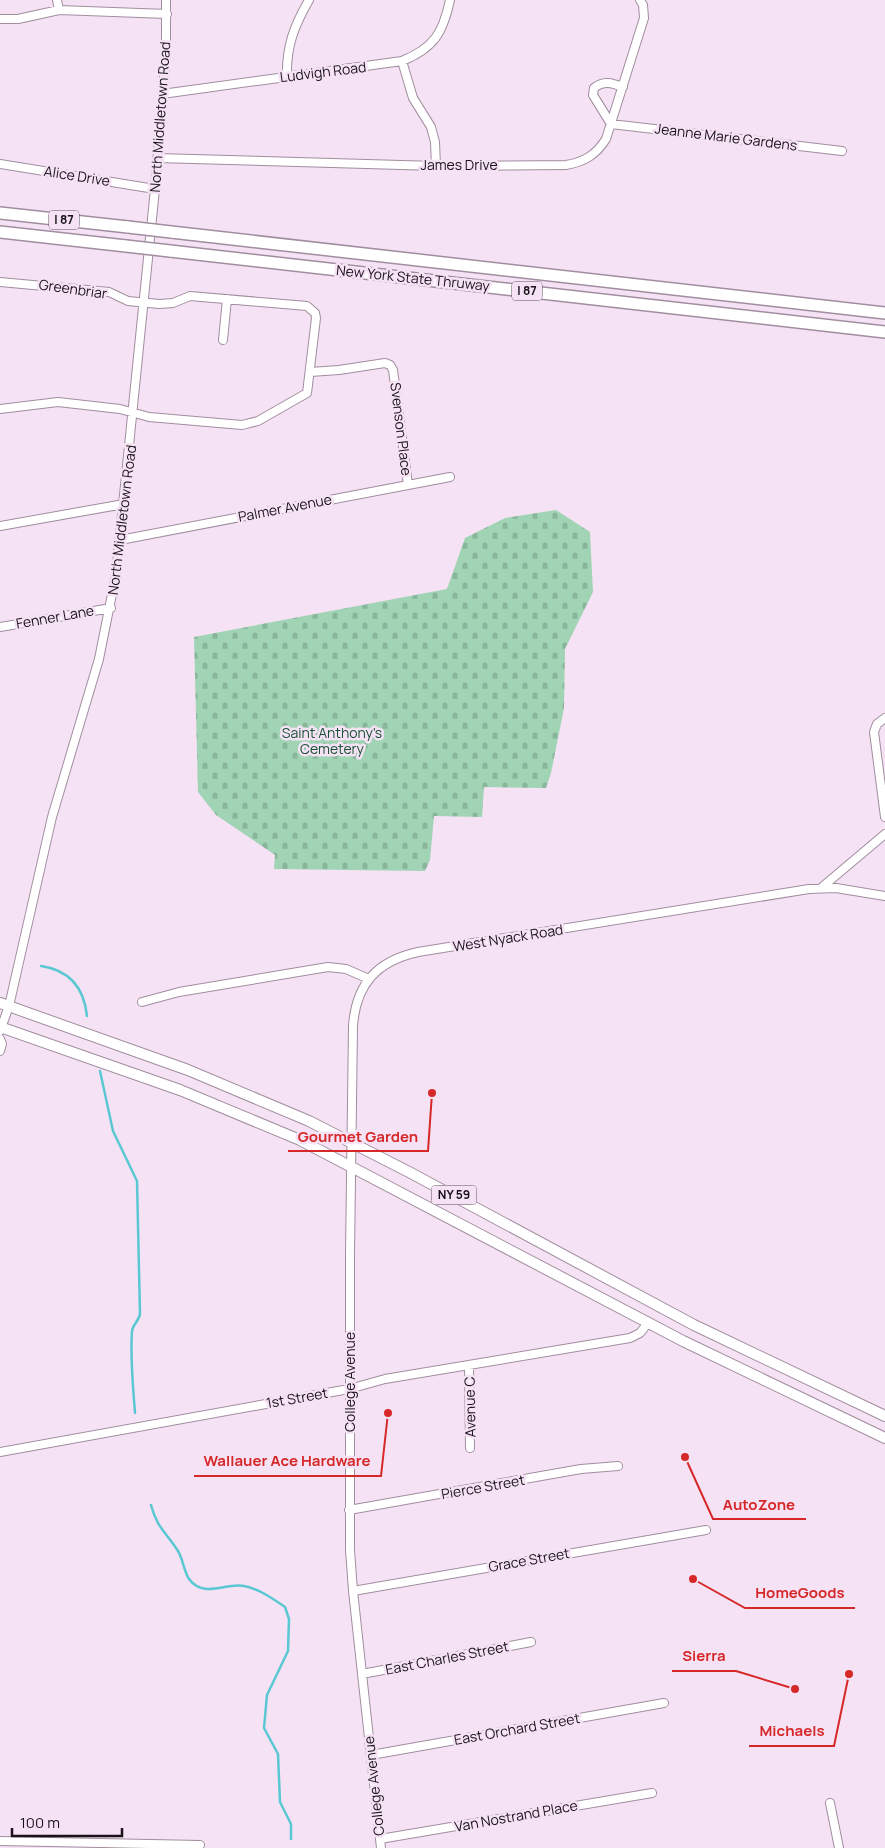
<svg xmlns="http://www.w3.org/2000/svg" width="885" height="1848" viewBox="0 0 885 1848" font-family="Manrope,sans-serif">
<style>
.cemetery{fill:url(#cemetery-stones)}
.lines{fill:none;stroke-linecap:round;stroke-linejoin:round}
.stream{stroke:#5ac8d2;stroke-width:2.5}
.minor-casing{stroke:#a08e9f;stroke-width:10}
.major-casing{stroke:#a08e9f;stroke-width:12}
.highway-casing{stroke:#a08e9f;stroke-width:14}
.minor{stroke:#fff;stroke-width:8}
.major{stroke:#fff;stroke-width:10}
.highway{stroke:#fff;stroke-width:11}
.highway-bridge-casing{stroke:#a08e9f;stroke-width:14;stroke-linecap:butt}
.highway-bridge{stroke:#fff;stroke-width:11}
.labels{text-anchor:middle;stroke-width:5;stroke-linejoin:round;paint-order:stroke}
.shield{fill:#f6e2f5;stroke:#5b515b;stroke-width:1}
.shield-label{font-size:12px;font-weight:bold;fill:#191319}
.street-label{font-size:14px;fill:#191319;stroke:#f6e2f5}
.park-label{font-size:14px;fill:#185235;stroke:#f6e2f5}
.leader{fill:none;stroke:#d62828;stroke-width:2}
.callout-dot{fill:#d62828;stroke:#f6e2f5;stroke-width:2}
.callout-label{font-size:15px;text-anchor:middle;font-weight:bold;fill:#d62828;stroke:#f6e2f5;stroke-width:5;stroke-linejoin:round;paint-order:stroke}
</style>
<defs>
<pattern id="cemetery-stones" width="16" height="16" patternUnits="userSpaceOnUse" patternTransform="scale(1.25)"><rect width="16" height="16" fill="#a0d4b4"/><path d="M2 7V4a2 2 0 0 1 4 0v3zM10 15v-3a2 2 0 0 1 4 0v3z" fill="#89b59a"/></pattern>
</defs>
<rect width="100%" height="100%" fill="#f6e2f5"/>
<path class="cemetery" d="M556 510 590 532 593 592 565 649 564 708 551 773 546 788 484 787 482 817 434 816 430 860 425 871 274 869 275 855 216 815 198 792 194 637 447 589 465 538 505 518Z"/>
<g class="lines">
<path class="stream" d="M41 966C69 970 84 988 87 1016
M100 1071 113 1131 137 1181 140 1314C139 1321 133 1324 132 1331 130 1358 133 1386 135 1413
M151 1505C157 1528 166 1532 178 1551 183 1559 184 1572 189 1579 204 1599 226 1582 244 1586 259 1589 272 1598 285 1607L289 1619 288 1651 267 1695 264 1728 278 1754 280 1802 291 1824V1839"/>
<g class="minor-casing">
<path id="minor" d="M57 0 59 10
M0 19H18L59 10 167 14
M402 61 413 98 431 127 435 142 436 166
M287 77C286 47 294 26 309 0
M623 87C612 83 604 80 594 88L593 95 611 124 842 151
M162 94 402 61C434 48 443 33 450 0
M157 158 436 166 566 165C584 162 596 155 606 139L644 18 643 5 640 0
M0 164 155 189
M0 282 109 292 128 301 159 304 173 303 190 296 307 306 315 313 316 318 307 393 258 421 242 425 149 417 120 409 58 402 0 409
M223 340 227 299
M310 372 339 370 385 363 390 365 393 370 408 485
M0 526 124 504
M120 540 450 477
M0 627 111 608
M885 718 877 724 874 732 885 817
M821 888 885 834
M142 1002 179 992 328 967 346 969 369 979
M0 1031 9 1006 52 817 99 659 116 574 155 189 166 55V0
M0 1039 2 1044 0 1051
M469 1366 470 1448
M0 1452 349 1389 385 1379 630 1338 640 1333 648 1323
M349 1510 581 1469 618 1466
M353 1591 706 1530
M362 1674 531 1642
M371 1755 664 1703
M830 1803 839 1848
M380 1839 652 1793
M0 1841 200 1845
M381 1848 353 1591 350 1550V1254L353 1026C356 984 377 961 418 952L809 889 836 888 885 896"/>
</g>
<g class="major-casing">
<path id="major" d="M0 1003 188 1070 309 1121 409 1172 694 1325 885 1416
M0 1027 180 1090 300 1140 683 1341 885 1438"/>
</g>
<g class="highway-casing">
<path id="highway" d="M0 213 128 227
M0 232 126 246
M171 232 885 313
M170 251 885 332"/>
</g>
<use href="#minor" class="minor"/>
<use href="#major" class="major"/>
<use href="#highway" class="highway"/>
<g class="highway-bridge-casing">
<path id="highway-bridge" d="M128 227 171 232
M126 246 170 251"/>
</g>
<use href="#highway-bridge" class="highway-bridge"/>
</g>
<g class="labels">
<g class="shield">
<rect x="49" y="210.5" width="30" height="19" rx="4"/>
<rect x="512" y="281.5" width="30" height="19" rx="4"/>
<rect x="431.5" y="1185.5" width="45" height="19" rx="4"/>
</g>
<g class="shield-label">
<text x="64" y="224">I 87</text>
<text x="527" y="295">I 87</text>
<text x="454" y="1199">NY 59</text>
</g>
<g class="street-label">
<text transform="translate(323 72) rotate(-7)" y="5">Ludvigh Road</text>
<text transform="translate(160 117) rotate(-86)" y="5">North Middletown Road</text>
<text transform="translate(726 137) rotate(7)" y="5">Jeanne Marie Gardens</text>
<text x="459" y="170">James Drive</text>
<text transform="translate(77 176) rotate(9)" y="5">Alice Drive</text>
<text transform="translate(413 278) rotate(6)" y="5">New York State Thruway</text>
<text transform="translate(73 289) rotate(8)" y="5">Greenbriar</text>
<text transform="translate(401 429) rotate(83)" y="5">Svenson Place</text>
<text transform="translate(285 508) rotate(-11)" y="5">Palmer Avenue</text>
<text transform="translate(122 520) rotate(-83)" y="5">North Middletown Road</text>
<text transform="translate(55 617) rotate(-10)" y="5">Fenner Lane</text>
<text transform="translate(508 938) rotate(-9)" y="5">West Nyack Road</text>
<text transform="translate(350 1382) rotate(-90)" y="5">College Avenue</text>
<text transform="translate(297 1398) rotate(-10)" y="5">1st Street</text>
<text transform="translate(470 1407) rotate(-91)" y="5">Avenue C</text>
<text transform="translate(483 1487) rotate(-10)" y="5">Pierce Street</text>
<text transform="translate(529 1560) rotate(-10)" y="5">Grace Street</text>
<text transform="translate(447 1658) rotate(-11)" y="5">East Charles Street</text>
<text transform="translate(517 1729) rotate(-10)" y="5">East Orchard Street</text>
<text transform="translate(374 1786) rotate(-96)" y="5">College Avenue</text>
<text transform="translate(516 1816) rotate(-10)" y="5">Van Nostrand Place</text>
</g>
<g class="park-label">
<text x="332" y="738">Saint Anthony's<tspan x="332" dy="16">Cemetery</tspan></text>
</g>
</g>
<path class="leader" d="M432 1093L428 1151H288M388 1413L381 1476H194M685 1457L713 1519H806M693 1579L745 1608H855M795 1689L736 1671H672M849 1674L834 1746H749"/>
<g class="callout-dot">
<circle cx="432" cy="1093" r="5"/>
<circle cx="388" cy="1413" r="5"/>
<circle cx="685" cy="1457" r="5"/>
<circle cx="693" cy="1579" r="5"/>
<circle cx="795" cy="1689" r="5"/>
<circle cx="849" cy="1674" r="5"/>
</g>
<g class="callout-label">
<text x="358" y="1142">Gourmet Garden</text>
<text x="287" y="1466">Wallauer Ace Hardware</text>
<text x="759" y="1510">AutoZone</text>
<text x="800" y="1598">HomeGoods</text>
<text x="704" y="1661">Sierra</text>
<text x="792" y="1736">Michaels</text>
</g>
<path d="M12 1828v8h110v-8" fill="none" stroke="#191319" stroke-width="2.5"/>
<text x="20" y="1828" font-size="15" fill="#191319" stroke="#f6e2f5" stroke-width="4" paint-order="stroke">100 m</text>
</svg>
